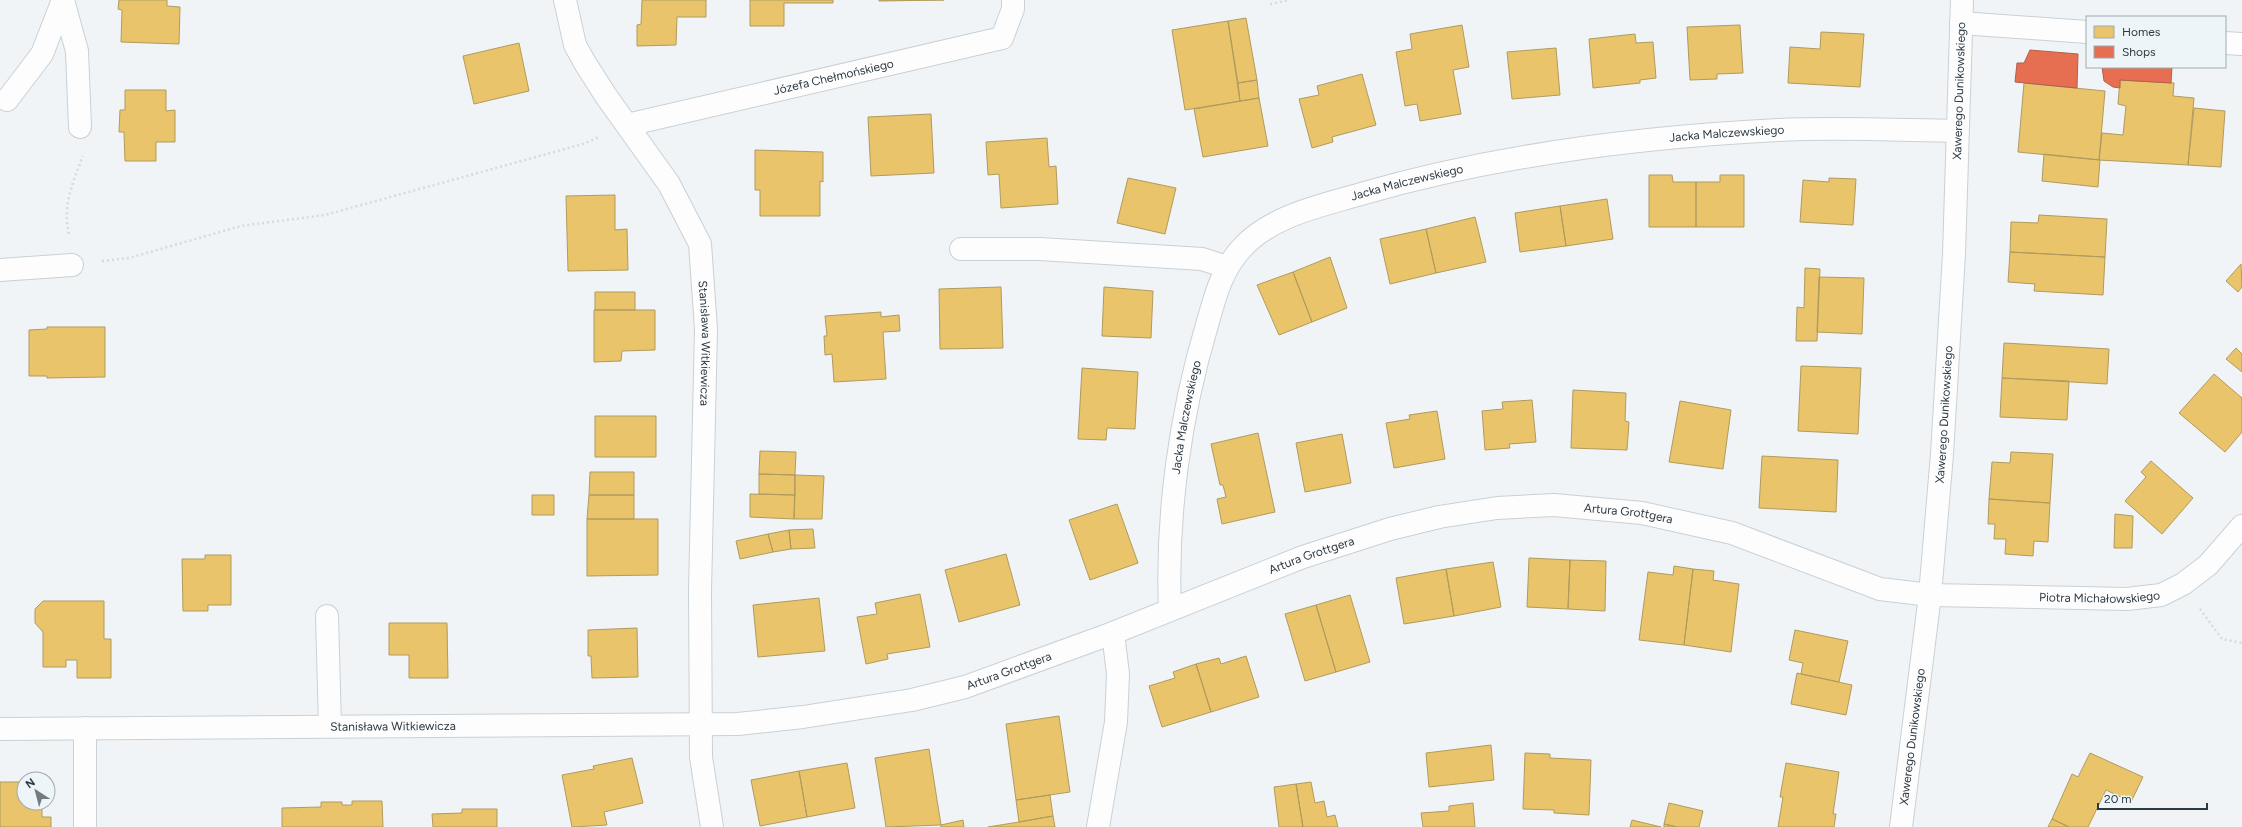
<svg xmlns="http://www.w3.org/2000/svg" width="2242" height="827" viewBox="0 0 2242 827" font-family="Figtree,sans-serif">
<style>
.homes{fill:#e9c46a;stroke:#b09b5e}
.shops{fill:#e76f51;stroke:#af5f4d}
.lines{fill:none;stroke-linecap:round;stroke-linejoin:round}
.minor-casing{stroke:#c8d1d6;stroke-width:24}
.path{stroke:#d7d9da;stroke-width:2.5;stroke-dasharray:2 3;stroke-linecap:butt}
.minor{stroke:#fdfdfe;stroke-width:22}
.labels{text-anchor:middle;stroke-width:4;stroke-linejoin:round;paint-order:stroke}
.street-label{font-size:12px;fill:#2c3a43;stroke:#eef5f9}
</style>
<rect width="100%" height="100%" fill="#f1f4f6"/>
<path class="homes" d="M119 0H167V6L180 7 179 44 121 42 122 10 118 9Z
M642 0H706V17H677L676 45 637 46V25L641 24Z
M750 0H833V3H784V26H750Z
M879 0H944L879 1Z
M1246 18 1257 80 1238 83 1228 21Z
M1228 21 1240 101 1185 110 1172 30Z
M1462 25 1469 67 1453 70 1461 114 1420 121 1417 104 1405 106 1396 52 1412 49 1410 34Z
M1740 25 1743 73 1717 74V79L1690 80 1687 27Z
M1821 32 1864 34 1860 87 1788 83 1790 47 1820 49Z
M1635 34 1636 43 1653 42 1656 78 1640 80V83L1593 88 1589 39Z
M519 43 529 91 474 104 463 56Z
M1556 48 1560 95 1512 99 1507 52Z
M1362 74 1376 125 1332 137 1333 142 1312 148 1299 99 1319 95 1317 86Z
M1257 80 1259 98 1240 101 1238 83Z
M2120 80 2174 83 2173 96 2194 98 2188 165 2099 160 2102 133 2123 135 2126 106 2118 104Z
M2024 83 2105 91 2099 160 2018 152Z
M125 90H166V111L175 110V142H156V161H125L124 132H119L120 110H125Z
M1259 98 1268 146 1203 157 1194 109Z
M2194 108 2225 111 2221 167 2188 165Z
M931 114 934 173 871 176 868 117Z
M1047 138 1049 167 1056 166 1058 204 1001 208 999 174 988 175 986 142Z
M755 150 823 152V182L820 181V216H760V190H755Z
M2044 154 2100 160 2098 187 2042 181Z
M1649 175H1672L1673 182H1696V227H1649Z
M1720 175H1744V227H1696V182H1720Z
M1128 178 1176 188 1165 234 1117 223Z
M1829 178 1856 179 1853 225 1800 222 1803 180 1829 182Z
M615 195V230L627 229 628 270 568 271 566 196Z
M1607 199 1613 239 1566 246 1560 206Z
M1560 206 1566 246 1520 252 1515 213Z
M2039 215 2107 219 2105 257 2010 252 2011 222 2038 223Z
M1475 217 1486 262 1436 273 1426 229Z
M1426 229 1436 273 1390 284 1380 239Z
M2010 252 2105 257 2103 295 2034 291 2035 284 2008 282Z
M1330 257 1347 308 1312 322 1293 272Z
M2241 264 2242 287 2238 292 2226 281Z
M1805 268 1820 269 1817 341H1796L1797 307 1804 308Z
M1293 272 1312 322 1279 335 1257 285Z
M1819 277 1864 278 1862 334 1817 332Z
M1001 287 1003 348 940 349 939 289Z
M1104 287 1153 291 1151 338 1102 336Z
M595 292H635V310H595Z
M594 310H655V350L622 351 621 361 594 362Z
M881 312V317L899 315 900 331 883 332 886 379 834 382 832 354 825 355 824 336H827L825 316Z
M47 327H105V377L47 378V376H29V330L47 329Z
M2004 343 2109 349 2107 384 2002 378Z
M2236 348 2242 354V372L2226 359Z
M1801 366 1861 368 1858 434 1798 431Z
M1082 368 1138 372 1135 429 1107 428 1106 440 1078 439Z
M2214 374 2242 398V432L2225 452 2179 413Z
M2002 378 2069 381 2067 420 2000 417Z
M1573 390 1626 393 1625 421 1629 422 1627 450 1571 448Z
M1532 400 1536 442 1509 444 1510 448 1485 450 1482 411 1503 409 1502 402Z
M1680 401 1731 410 1723 469 1669 462Z
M1437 411 1445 459 1394 468 1386 423 1410 419 1409 415Z
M595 416H656V457H595Z
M1258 433 1275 512 1222 524 1217 499 1226 497 1223 485H1220L1211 444Z
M1342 434 1351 483 1305 492 1296 443Z
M760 451 796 452 795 475 759 474Z
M2011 452 2053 454 2050 503 1989 499 1992 462 2010 463Z
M1762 456 1838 460 1836 512 1759 508Z
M2151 461 2193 498 2162 534 2125 501 2146 477 2141 472Z
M590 472H634V495H589Z
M759 474 795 475V495L759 494Z
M795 475 824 476 822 519H794Z
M750 494 795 495 794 519 750 517Z
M532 495H554V515H532Z
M589 495H634V519H587Z
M1989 499 2050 503 2048 542 2034 541 2033 556 2005 554 2006 539H1994L1995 524H1988Z
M1117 504 1138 563 1090 580 1069 520Z
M2115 514 2133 516 2132 548H2114Z
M587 519H658V575L587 576Z
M813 529 815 548 791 549 789 530Z
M789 530 791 549 773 552 768 534Z
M768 534 773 552 740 559 736 541Z
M1006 554 1020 605 959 622 945 570Z
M205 555H231V605H208V611H183L182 559H205Z
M1529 558 1570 560 1568 609 1527 607Z
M1570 560 1606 561 1605 611 1568 609Z
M1493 562 1501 607 1454 616 1446 569Z
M1674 566 1693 569 1684 645 1639 640 1648 572 1673 575Z
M1446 569 1454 616 1404 624 1396 578Z
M1693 569 1714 571 1713 580 1739 584 1731 652 1684 645Z
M920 594 930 647 887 654 888 659 866 664 857 617 877 614 875 603Z
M1350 595 1370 662 1336 672 1316 605Z
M819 598 825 651 758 657 753 605Z
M43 601H104V639H111V678H77V660H66V667H43V632L35 623V609Z
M1316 605 1336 672 1305 681 1285 614Z
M389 623H447L448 678H409V655H389Z
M637 628 638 677 592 678 591 656H588V630Z
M1795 630 1848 641 1839 682 1801 674 1803 663 1789 660Z
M1246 656 1259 697 1211 712 1196 664 1219 658 1221 664Z
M1196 664 1211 712 1162 727 1149 686 1175 678 1173 672Z
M1797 673 1852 685 1846 715 1791 704Z
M1059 716 1070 792 1016 800 1006 724Z
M1491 745 1494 780 1429 787 1426 753Z
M929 749 941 825 886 827 875 758Z
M1525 753 1550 754V758L1591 760 1589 815 1554 813V810L1523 809Z
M2090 753 2143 777 2131 802 2106 790 2088 827H2069L2052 819 2072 774 2078 777Z
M632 758 643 803 604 812 607 825 572 827 562 775 594 769 593 766Z
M847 763 855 808 807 817 799 771Z
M1786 763 1839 772 1833 814H1836L1834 827H1778L1783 797H1780Z
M799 771 807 817 760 826 751 780Z
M0 782H24V803H42V817H51V827H0Z
M1311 782 1315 803 1324 801 1327 817 1335 815 1338 827H1303L1296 784Z
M1296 784 1303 827H1279L1274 787Z
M1050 795 1053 816 1019 822 1016 800Z
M352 801H382L383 827H282V808L321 807V802H342V805H352Z
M1473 803 1475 827H1423L1421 813 1449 811V806Z
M1669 803 1703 811 1699 827H1677L1664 824Z
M462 809H497V827H433L432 814 462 813Z
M1053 816 1055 827H988L1019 822Z
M2052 819 2069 827H2048Z
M963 820 964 827H941V825Z
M1632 820 1661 827H1630Z
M1664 824 1677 827H1664Z"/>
<path class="shops" d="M2030 50 2078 54 2077 88 2015 82 2017 63H2024Z
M2102 67H2172L2171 83 2120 80V88L2113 87 2104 81Z"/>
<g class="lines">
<g class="minor-casing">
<g id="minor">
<path d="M63 0 77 51 80 127"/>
<path id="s1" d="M565 0 575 45 585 63 606 96 669 184 700 244 706 329 700 591 701 757 712 827"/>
<path d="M1961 23 2087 32"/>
<path d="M2225 43 2242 44"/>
<path d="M7 100 42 54 63 0"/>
<path id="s2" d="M627 125 1002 38 1013 9V0"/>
<path d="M961 249H1040L1202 259 1227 267"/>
<path d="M0 270 72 265"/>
<path id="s3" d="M1170 610C1166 516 1180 415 1207 325 1215 297 1221 271 1241 249 1270 216 1320 206 1361 194 1496 155 1638 137 1778 130 1837 127 1897 130 1956 131"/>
<path d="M327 616 330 726"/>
<path id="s4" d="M0 729 738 724 803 717 912 700 965 687 1113 633 1303 557 1390 529 1439 517 1497 508 1554 505 1642 513 1732 533 1880 589 1930 595 2127 599 2161 595 2183 584 2208 565 2242 526"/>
<path d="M85 827V728"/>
<path d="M1098 827 1116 722 1118 674 1113 633"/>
<path id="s5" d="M1901 827 1930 595 1942 454 1954 254 1962 0"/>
</g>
</g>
<path class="path" d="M1270 4 1290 0
M69 234C62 206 73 182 83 156
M102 261 129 258 241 226 325 215 583 144 599 137
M2200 609 2222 639 2242 643"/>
<use href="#minor" class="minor"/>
</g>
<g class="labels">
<g class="street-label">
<text dy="4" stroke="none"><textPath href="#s2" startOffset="212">Józefa Chełmońskiego</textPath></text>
<text dy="4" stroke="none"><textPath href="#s5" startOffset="739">Xawerego Dunikowskiego</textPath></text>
<text dy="4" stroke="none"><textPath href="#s3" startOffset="878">Jacka Malczewskiego</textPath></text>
<text dy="4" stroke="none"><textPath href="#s3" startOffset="554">Jacka Malczewskiego</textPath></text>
<text dy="4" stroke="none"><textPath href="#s1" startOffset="381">Stanisława Witkiewicza</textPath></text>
<text dy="4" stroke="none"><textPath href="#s5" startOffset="415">Xawerego Dunikowskiego</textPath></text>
<text dy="4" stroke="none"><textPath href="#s3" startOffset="194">Jacka Malczewskiego</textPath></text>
<text dy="4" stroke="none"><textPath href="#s4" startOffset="1663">Artura Grottgera</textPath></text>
<text dy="4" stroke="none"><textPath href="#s4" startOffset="1339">Artura Grottgera</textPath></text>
<text dy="4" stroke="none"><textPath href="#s4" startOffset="2147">Piotra Michałowskiego</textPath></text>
<text dy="4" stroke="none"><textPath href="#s4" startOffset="1015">Artura Grottgera</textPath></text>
<text dy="4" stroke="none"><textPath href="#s4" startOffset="393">Stanisława Witkiewicza</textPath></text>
<text dy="4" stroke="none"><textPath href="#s5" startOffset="91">Xawerego Dunikowskiego</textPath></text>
</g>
</g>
<rect x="2086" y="16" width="140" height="52" fill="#eef5f9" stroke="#a0aab0"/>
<rect x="2094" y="26" width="20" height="12" fill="#e9c46a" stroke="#a0aab0"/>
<text x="2122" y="36" font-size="12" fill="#2c3a43">Homes</text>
<rect x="2094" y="46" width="20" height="12" fill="#e76f51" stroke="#a0aab0"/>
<text x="2122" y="56" font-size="12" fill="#2c3a43">Shops</text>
<g transform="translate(36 791) rotate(324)"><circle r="19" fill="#eef5f9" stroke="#a0aab0"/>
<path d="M0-3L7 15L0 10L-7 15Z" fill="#717b82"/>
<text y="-6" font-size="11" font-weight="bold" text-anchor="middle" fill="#2c3a43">N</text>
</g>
<path d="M2098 803v6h109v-6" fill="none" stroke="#2c3a43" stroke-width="2"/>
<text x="2104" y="803" font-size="12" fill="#2c3a43" stroke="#eef5f9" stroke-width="3" paint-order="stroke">20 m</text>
</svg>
